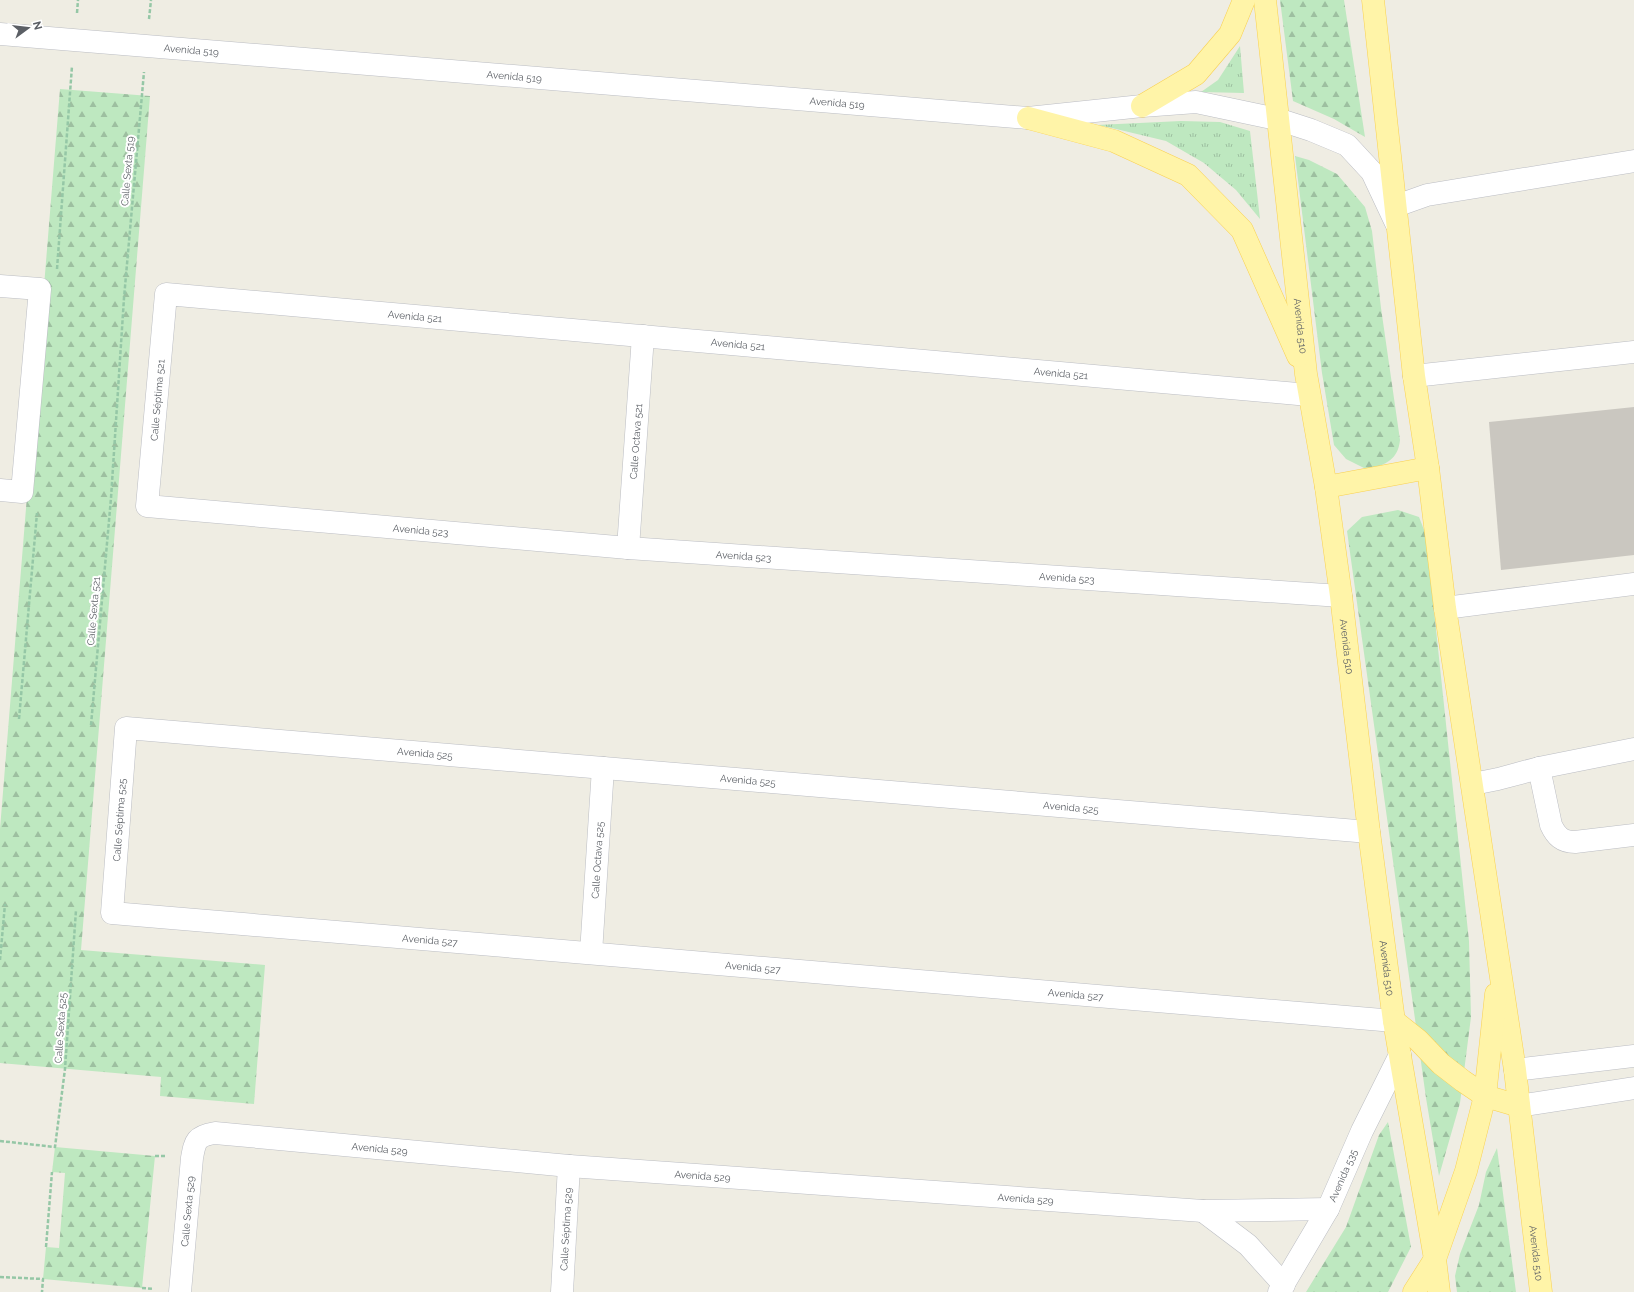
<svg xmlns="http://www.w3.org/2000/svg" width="1634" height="1292" viewBox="0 0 1634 1292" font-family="Raleway,sans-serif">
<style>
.grass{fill:url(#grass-tufts)}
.forest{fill:url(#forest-firs)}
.building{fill:#cac7c0}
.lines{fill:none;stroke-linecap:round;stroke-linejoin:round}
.minor-casing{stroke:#bbbdc3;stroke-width:23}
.major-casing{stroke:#fad151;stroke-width:23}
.path{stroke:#95c7a6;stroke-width:2.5;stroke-dasharray:4 2;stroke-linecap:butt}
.minor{stroke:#fff;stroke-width:22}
.major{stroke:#fff4a8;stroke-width:22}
.labels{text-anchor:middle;stroke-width:4;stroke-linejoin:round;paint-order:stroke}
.street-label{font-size:10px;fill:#5b5f65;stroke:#fff}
</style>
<defs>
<pattern id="grass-tufts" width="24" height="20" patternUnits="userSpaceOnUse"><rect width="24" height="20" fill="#bee8c0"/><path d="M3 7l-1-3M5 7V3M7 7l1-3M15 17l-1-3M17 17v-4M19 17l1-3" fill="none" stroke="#9dbfa0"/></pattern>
<pattern id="forest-firs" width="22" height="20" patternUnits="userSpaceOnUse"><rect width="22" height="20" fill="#bee8c0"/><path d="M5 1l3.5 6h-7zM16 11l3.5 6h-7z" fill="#9dbfa0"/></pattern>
</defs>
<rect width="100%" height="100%" fill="#efede3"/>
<path class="grass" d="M1240 46 1244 93 1201 92 1218 80Z
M1181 121 1220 122 1250 131 1260 219 1236 190 1204 163 1166 141 1112 128 1097 125Z"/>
<path class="forest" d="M1280 0H1344L1365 137 1334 119 1293 101Z
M60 89 150 96 81 950 265 965 254 1104 160 1096 161 1077 0 1063V829Z
M1295 156 1309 160 1337 174 1365 207 1372 231 1381 308 1400 440C1398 460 1386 464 1368 470L1346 459 1334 445 1322 373Z
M1398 510 1419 517 1426 535 1469 941 1471 1017 1460 1103 1439 1176 1426 1098 1347 531 1362 517Z
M1388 1122 1411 1247 1388 1292H1306L1346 1227 1379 1135Z
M55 1147 155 1156 142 1288 43 1279 46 1247 59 1248 65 1173 52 1172Z
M1497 1148 1516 1292H1457L1455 1276 1460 1254 1479 1205 1486 1172Z"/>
<path class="building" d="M1634 407V555L1501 570 1489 422Z"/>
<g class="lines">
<g class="minor-casing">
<g id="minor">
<path id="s1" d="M0 34 1028 118 1142 106 1196 102 1277 119 1311 130 1347 145 1372 172 1396 223"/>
<path d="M1396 206 1427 195 1634 161"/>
<path d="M0 286 40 289 22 492 0 490"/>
<path d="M1414 376 1634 352"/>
<path id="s2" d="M1309 395 166 294 147 506 628 548 1341 596"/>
<path id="s3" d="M628 548 643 336"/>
<path d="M1445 608 1634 584"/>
<path d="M1539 768 1551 825C1556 836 1562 842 1575 842L1634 835"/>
<path d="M1473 784 1498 779 1539 768 1634 749"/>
<path id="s4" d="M1369 832 126 728 112 913 1394 1021"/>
<path id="s5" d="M591 953 603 768"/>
<path d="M1515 1070 1634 1056"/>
<path d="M1519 1106 1634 1088"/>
<path d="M1203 1211 1248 1245 1284 1285"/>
<path id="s6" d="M180 1292 192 1158C195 1141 196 1136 215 1133L569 1166 1203 1211 1328 1209"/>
<path id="s7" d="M562 1292 569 1166"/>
<path id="s8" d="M1279 1292 1328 1209 1362 1131 1400 1055"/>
</g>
</g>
<g class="major-casing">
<g id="major">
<path id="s9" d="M1265 0 1306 374 1326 487 1341 596 1369 832 1394 1021 1435 1259 1439 1292"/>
<path id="s10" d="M1373 0 1414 376 1428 468 1445 608 1515 1070 1541 1292"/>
<path d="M1142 106 1196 74 1230 34 1244 0"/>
<path d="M1028 118 1114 141 1188 175 1242 230 1298 356"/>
<path d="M1326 487 1428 468"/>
<path d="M1394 1021 1418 1040 1441 1064 1463 1081 1485 1096 1519 1106"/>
<path d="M1414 1292 1435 1259 1466 1171 1485 1096 1496 994"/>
</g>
</g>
<path class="path" d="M77 13 78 0
M149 19 151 0
M57 269 72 66
M19 719 37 513
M91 725 111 498 124 298 144 72
M0 960 5 904
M0 1141 55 1147 65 1069 76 910
M155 1156H167
M46 1247 52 1172
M0 1277 43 1279 42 1292
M142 1288 154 1289"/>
<use href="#minor" class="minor"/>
<use href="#major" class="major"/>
</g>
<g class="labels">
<g class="street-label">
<text dy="4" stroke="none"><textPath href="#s1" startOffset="192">Avenida 519</textPath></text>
<text dy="4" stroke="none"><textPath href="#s1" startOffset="516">Avenida 519</textPath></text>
<text dy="4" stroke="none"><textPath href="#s1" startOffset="840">Avenida 519</textPath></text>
<text transform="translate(127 171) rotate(-85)" y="4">Calle Sexta 519</text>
<text transform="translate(415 316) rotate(5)" y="4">Avenida 521</text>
<text dy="4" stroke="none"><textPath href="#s9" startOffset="328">Avenida 510</textPath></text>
<text transform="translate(738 344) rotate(5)" y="4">Avenida 521</text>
<text transform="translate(1061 373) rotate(5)" y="4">Avenida 521</text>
<text transform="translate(157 400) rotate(-85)" y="4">Calle Séptima 521</text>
<text dy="4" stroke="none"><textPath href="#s3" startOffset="107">Calle Octava 521</textPath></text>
<text dy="4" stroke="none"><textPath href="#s2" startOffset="1635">Avenida 523</textPath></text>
<text dy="4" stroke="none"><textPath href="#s2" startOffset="1959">Avenida 523</textPath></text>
<text dy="4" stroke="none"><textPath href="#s2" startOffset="2283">Avenida 523</textPath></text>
<text transform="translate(93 611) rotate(-85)" y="4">Calle Sexta 521</text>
<text dy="4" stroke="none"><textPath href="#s9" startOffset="652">Avenida 510</textPath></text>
<text transform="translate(425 753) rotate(5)" y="4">Avenida 525</text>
<text transform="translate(748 780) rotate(5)" y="4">Avenida 525</text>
<text transform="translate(1071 807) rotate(5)" y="4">Avenida 525</text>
<text transform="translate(119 820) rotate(-86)" y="4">Calle Séptima 525</text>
<text dy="4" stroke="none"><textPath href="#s5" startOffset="93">Calle Octava 525</textPath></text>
<text dy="4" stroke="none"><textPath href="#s4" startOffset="1752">Avenida 527</textPath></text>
<text dy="4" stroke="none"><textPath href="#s4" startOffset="2076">Avenida 527</textPath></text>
<text dy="4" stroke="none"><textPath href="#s9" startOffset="976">Avenida 510</textPath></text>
<text dy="4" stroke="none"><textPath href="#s4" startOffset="2400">Avenida 527</textPath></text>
<text transform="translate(60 1028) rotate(-86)" y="4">Calle Sexta 525</text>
<text dy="4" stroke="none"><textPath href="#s6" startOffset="338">Avenida 529</textPath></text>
<text dy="4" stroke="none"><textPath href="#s6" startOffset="662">Avenida 529</textPath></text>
<text dy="4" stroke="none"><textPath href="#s8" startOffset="133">Avenida 535</textPath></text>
<text dy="4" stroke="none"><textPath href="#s6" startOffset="986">Avenida 529</textPath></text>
<text dy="4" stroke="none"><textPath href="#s6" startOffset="81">Calle Sexta 529</textPath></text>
<text dy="4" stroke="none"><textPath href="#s7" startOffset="63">Calle Séptima 529</textPath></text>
<text dy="4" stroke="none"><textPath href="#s10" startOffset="1264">Avenida 510</textPath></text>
</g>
</g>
<g transform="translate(28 28) rotate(75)" stroke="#ffffff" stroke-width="3" paint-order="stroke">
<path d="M0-3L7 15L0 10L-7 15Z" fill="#5b5f65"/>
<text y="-6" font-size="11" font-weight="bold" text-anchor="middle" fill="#5b5f65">N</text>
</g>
</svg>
